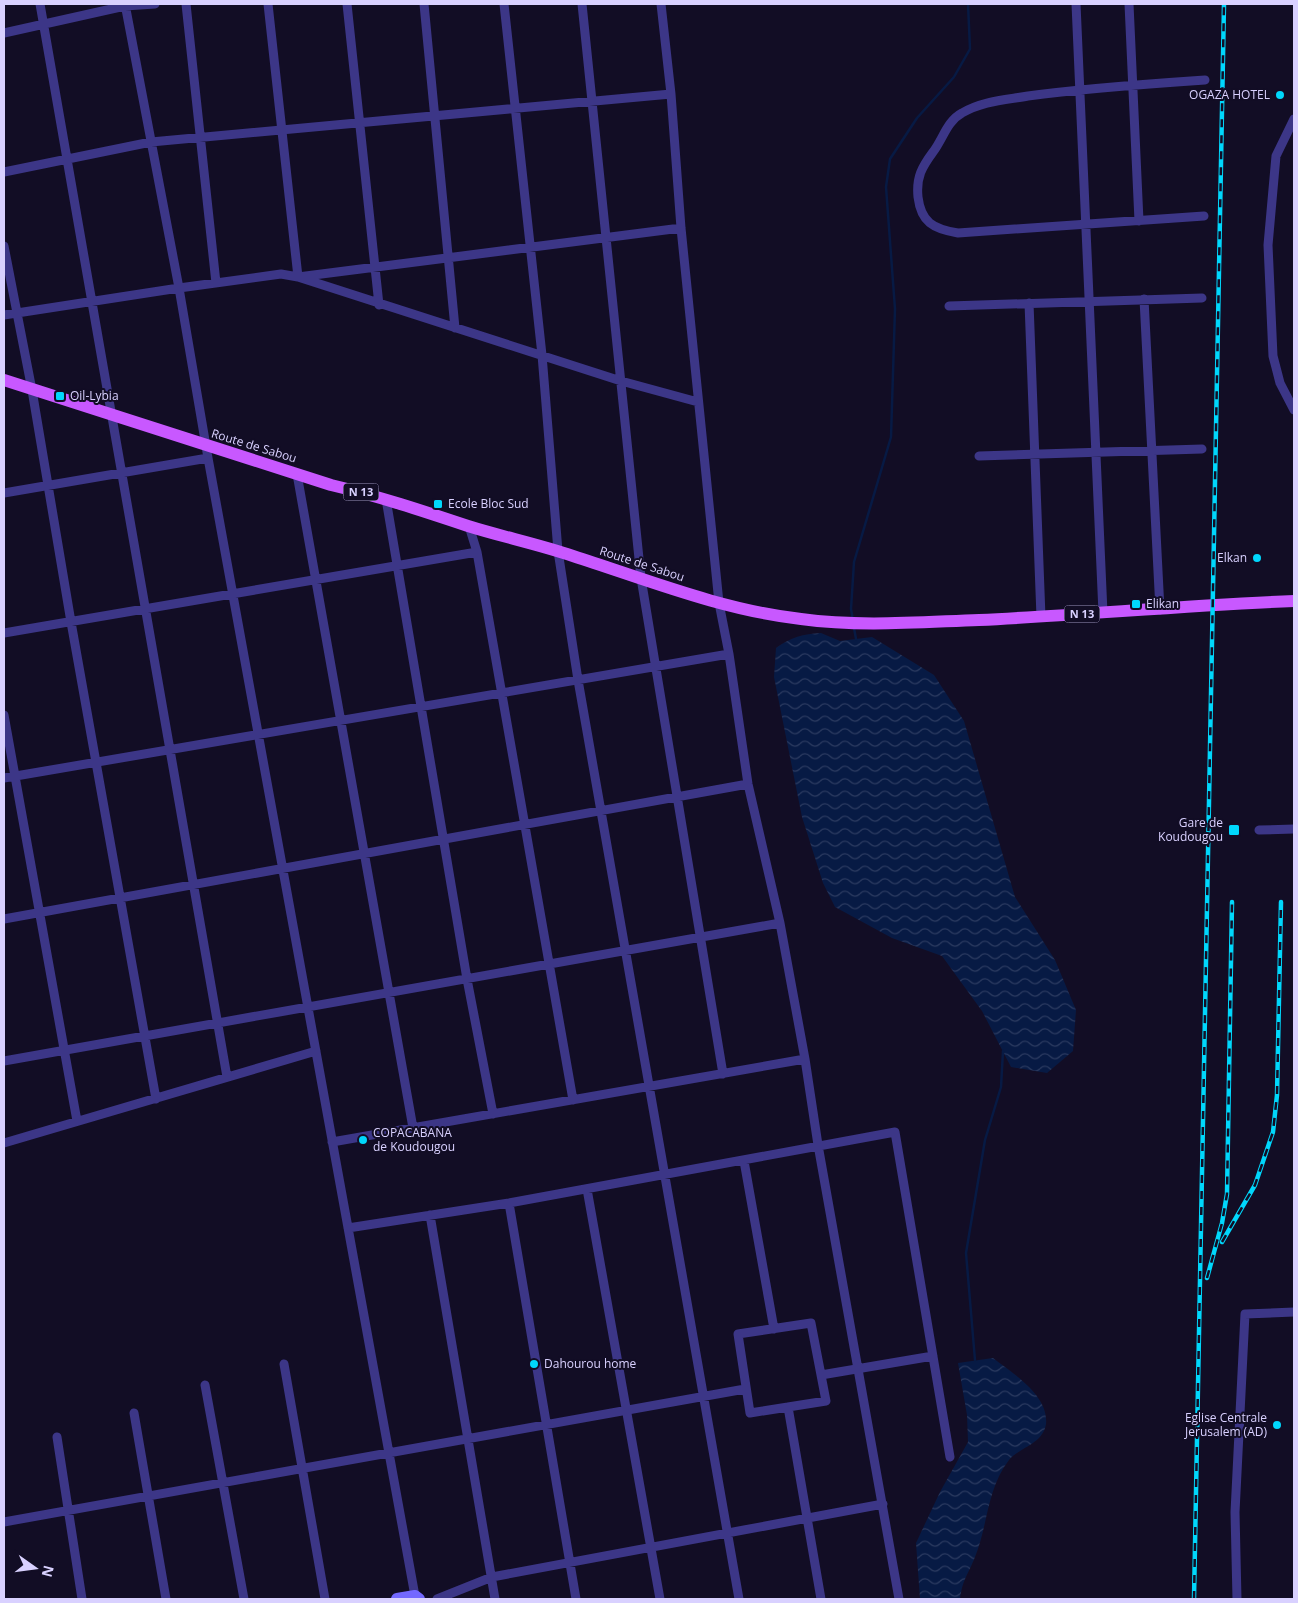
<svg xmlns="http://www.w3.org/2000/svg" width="1298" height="1603" viewBox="0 0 1298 1603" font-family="'Open Sans',sans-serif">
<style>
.water{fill:url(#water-waves)}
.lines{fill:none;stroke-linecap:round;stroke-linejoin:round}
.stream{stroke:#071a44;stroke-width:2.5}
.street{stroke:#3c3687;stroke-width:9}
.secondary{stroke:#7368ff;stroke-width:12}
.primary{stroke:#c858ff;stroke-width:12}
.rail-casing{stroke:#00d7fc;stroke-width:4.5}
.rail{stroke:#120d25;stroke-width:2.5;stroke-dasharray:8;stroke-linecap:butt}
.poi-dot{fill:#00d7fc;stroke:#120d25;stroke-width:2}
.labels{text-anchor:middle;stroke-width:4;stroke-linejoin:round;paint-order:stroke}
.shield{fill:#120d25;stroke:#9d96be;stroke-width:1}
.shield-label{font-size:11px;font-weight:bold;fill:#d9d1ff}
.poi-label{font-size:12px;fill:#d9d1ff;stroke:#120d25;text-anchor:start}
.street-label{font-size:12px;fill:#d9d1ff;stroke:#120d25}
</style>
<defs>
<pattern id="water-waves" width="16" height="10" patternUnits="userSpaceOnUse" patternTransform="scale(1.25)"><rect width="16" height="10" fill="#071a44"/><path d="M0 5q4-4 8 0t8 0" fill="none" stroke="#2b3a60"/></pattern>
</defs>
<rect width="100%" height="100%" fill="#120d25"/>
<path class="water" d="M821 633 840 641 872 637 934 675 964 721 1015 897 1055 960 1076 1010 1073 1051 1047 1073 1011 1067 982 1011 942 956 892 938 835 907 823 883 802 817 774 677 776 648C791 637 803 634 821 633Z
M993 1358C1012 1373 1049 1395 1046 1424 1043 1444 1020 1447 1009 1460 987 1488 988 1525 975 1557 968 1575 963 1578 960 1599H920L916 1543 940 1492 968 1442 967 1415 958 1363Z"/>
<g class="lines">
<path class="stream" d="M853 620 851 609 854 562 891 437 895 309 886 187 890 159 917 118 954 77 970 49 968 4
M854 628 856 639
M975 1360 966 1253 985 1140 1001 1087 1003 1051"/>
<path class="street" d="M40 4 227 1077
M125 4 179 288 208 458 415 1596
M186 4 216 283
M268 4 298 277 621 381 698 402
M347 4 379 305
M424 4 455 328
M504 4 542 355 558 551 578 680 739 1599
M582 4 641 578 723 1074
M661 4 671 94 681 228 719 603 729 654 748 784 780 923 805 1059 818 1145 899 1599
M1076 4 1103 613
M1129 4 1139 221
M4 33 125 6 155 4
M1294 119 1276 156 1268 245 1273 356 1280 383 1294 410
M4 172 151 142 671 94
M1204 216 958 233C933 229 921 222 918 197 916 177 922 167 933 152 943 139 947 121 962 113 982 101 1005 100 1028 96 1087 88 1146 84 1205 80
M4 246 32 390 71 622 156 1099
M1144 299 1160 610
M1029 303 1041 617
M949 306 1202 298
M4 315 179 288 281 274 298 277 681 228
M979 456 1202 449
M297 474 413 1128
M4 493 208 458
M386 499 467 979 493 1114
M469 526 477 552 573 1100
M4 633 477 552
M4 715 77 1121
M4 778 729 654
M1259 830 1294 829
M4 919 748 784
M4 1061 780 923
M332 1142 805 1059
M4 1143 316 1051
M744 1161 774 1329
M587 1189 660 1599
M509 1203 576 1599
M430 1215 495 1599
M348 1228 509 1203 895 1132 950 1457
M811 1323 826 1401 750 1413 738 1334Z
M284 1364 325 1599
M821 1375 933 1356
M205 1385 244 1599
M788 1407 821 1599
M134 1413 166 1599
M57 1437 82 1599
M4 1522 745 1389
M437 1599 492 1577 883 1504
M1237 1599 1235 1512 1245 1314 1294 1312"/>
<path class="secondary" d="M397 1599 415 1596 419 1599"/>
<path class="primary" d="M4 380 331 485C378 496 423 511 468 526 503 537 538 544 573 556 648 580 722 610 801 619 860 627 920 622 979 620 1084 615 1189 605 1294 601"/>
<g class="rail-casing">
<path id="rail" d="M1222 1242 1255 1185 1273 1132 1277 1095 1281 902
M1207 1278 1222 1223 1227 1194 1232 902
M1194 1599 1224 4"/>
</g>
<use href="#rail" class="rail"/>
</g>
<g class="poi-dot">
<circle cx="1280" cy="95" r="5"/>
<rect x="55" y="391" width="10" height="10" rx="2.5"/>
<rect x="433" y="499" width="10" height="10" rx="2.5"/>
<circle cx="1257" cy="558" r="5"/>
<rect x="1131" y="599" width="10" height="10" rx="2.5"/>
<rect x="1228" y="824" width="12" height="12" rx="2.5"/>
<circle cx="363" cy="1140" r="5"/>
<circle cx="534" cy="1364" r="5"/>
<circle cx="1277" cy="1425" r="5"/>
</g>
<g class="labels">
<g class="shield">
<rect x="343.5" y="483.5" width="35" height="17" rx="4"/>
<rect x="1064.5" y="605.5" width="35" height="17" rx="4"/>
</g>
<g class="shield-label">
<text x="361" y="496">N 13</text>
<text x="1082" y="618">N 13</text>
</g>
<g class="poi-label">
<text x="1270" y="99" text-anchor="end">OGAZA HOTEL</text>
<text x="70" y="400">Oil-Lybia</text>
<text x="448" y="508">Ecole Bloc Sud</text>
<text x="1247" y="562" text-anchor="end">Elkan</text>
<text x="1146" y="608">Elikan</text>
<text x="1223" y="827" text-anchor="end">Gare de<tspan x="1223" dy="14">Koudougou</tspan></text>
<text x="373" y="1137">COPACABANA<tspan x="373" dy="14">de Koudougou</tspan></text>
<text x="544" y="1368">Dahourou home</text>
<text x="1267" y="1422" text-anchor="end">Eglise Centrale<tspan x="1267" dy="14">Jerusalem (AD)</tspan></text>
</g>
<g class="street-label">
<text transform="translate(254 446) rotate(17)" y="4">Route de Sabou</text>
<text transform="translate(642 564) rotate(18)" y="4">Route de Sabou</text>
</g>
</g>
<rect width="1298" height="1603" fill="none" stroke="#d9d1ff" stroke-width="10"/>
<g transform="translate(35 1568) rotate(104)" stroke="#120d25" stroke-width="4" paint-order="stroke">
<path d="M0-4L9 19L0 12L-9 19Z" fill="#d9d1ff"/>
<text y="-8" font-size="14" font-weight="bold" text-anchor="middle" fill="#d9d1ff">N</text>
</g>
</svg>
